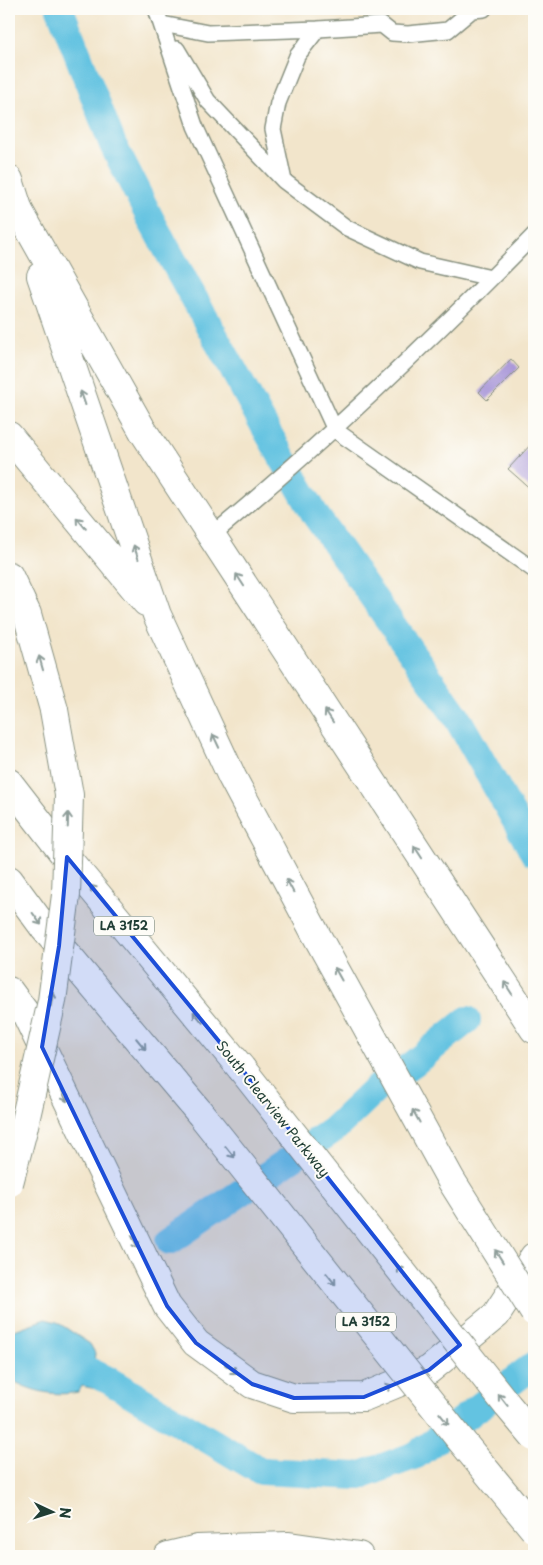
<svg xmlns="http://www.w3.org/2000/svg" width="543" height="1565" viewBox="0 0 543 1565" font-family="'Playpen Sans',sans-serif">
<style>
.water{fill:#63c3e1;stroke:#41808a}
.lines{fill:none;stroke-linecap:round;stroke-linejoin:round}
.stream{stroke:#63c3e1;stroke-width:8}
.canal{stroke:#63c3e1;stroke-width:28}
.building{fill:#aa99d9}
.service-casing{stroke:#889180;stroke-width:18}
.trunk-casing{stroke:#889180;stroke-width:30}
.motorway-casing{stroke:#889180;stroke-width:30}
.service{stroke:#fff;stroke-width:15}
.trunk{stroke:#fff;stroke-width:28}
.motorway{stroke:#fff;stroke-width:28}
.trunk-bridge-casing{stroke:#889180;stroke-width:30;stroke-linecap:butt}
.motorway-bridge-casing{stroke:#889180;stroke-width:30;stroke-linecap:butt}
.trunk-bridge{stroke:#fff;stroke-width:28}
.motorway-bridge{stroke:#fff;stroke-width:28}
.oneway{stroke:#8f9e9a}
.marked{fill:#1d4ed8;fill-opacity:0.2;stroke:#1d4ed8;stroke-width:4;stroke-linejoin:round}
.labels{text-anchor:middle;stroke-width:4;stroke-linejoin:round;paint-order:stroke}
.shield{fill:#fdfcf7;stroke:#62766e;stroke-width:1}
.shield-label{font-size:12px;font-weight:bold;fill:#1f3d34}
.street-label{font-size:14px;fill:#1f3d34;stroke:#fdfcf7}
</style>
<rect width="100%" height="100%" fill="#fdfcf7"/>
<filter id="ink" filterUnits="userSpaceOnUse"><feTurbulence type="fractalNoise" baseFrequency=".02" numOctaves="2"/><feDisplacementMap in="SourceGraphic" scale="10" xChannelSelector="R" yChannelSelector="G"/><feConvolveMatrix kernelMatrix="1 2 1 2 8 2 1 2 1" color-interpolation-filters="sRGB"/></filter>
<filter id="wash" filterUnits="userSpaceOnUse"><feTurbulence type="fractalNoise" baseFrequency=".0096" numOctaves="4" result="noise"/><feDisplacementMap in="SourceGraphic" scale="20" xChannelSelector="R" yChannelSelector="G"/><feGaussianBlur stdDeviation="1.12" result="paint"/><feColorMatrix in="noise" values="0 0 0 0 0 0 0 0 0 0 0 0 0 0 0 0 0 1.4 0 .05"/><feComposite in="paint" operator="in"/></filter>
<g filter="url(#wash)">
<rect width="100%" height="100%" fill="#f2e5cb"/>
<path class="water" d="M45 1319 57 1322 90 1344 95 1353 94 1362 115 1375 106 1388 96 1389 82 1386 78 1392C55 1397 28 1391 9 1378V1332Z"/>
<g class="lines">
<path class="stream" d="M353 1103 356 1109
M344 1111 347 1117"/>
<path class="canal" d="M60 9 113 145 153 224 267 431 316 516 456 716 534 853
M170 1241 333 1130 377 1088 414 1063 467 1020
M76 1365 108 1380 261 1471 359 1476 416 1455 534 1365"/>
</g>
<g id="blocks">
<path class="building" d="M511 359 519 368 487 400 479 392Z
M534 441V492L508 469Z"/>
</g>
</g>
<g filter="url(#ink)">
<use href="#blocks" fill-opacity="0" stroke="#889180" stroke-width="1"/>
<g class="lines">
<g class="service-casing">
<path id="service" d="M156 9 195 126 335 430 534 570
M484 9 472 10 448 30 408 34 392 33 382 25 318 29 297 56 278 103 273 129 284 181 347 228 420 262 491 278
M162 24 208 33 318 29
M177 49 208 101 284 181
M211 536C325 442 431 340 534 235"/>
</g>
<g class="trunk-casing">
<path id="trunk" d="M9 783 71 863 241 1068
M9 880 45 929 200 1113"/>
</g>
<g class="motorway-casing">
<path id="motorway" d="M9 180 19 211 143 431 534 1029
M41 276 157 615 232 777 313 929
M9 436 146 602
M9 576 27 614 54 710
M9 991 26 1014 167 1306 196 1343 252 1384 294 1398 364 1397 429 1370 496 1315 534 1257
M168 1556 197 1549 289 1546 359 1556"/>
</g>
<use href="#service" class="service"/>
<use href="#trunk" class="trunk"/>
<use href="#motorway" class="motorway"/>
<g class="trunk-bridge-casing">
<path id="trunk-bridge" d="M241 1068 508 1406 534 1437
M200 1113 459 1438 534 1529"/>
</g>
<g class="motorway-bridge-casing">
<path id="motorway-bridge" d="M313 929 451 1180 534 1312
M9 1183 23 1130 52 1001 66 895 69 795 54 710"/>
</g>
<use href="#trunk-bridge" class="trunk-bridge"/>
<use href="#motorway-bridge" class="motorway-bridge"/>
</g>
<defs><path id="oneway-shaft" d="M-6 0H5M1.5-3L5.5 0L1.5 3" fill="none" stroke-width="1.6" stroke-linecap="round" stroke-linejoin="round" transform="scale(1.25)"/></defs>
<g class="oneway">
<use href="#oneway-shaft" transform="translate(83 398) rotate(-109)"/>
<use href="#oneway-shaft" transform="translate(81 523) rotate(-130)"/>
<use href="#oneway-shaft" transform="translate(136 552) rotate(-109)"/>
<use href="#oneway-shaft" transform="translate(240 580) rotate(-123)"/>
<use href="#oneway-shaft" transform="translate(41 663) rotate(-106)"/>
<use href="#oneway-shaft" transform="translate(329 716) rotate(-123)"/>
<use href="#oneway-shaft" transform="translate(216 741) rotate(-115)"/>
<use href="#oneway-shaft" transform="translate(68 820) rotate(-88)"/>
<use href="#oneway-shaft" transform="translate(418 852) rotate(-123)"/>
<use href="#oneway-shaft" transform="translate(290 886) rotate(-118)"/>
<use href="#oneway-shaft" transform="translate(95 891) rotate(-130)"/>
<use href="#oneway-shaft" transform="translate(37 919) rotate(54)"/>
<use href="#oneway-shaft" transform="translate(338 974) rotate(-119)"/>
<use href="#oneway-shaft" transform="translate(508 988) rotate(-123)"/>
<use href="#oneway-shaft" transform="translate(52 999) rotate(-81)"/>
<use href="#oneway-shaft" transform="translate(198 1017) rotate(-130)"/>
<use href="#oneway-shaft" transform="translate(141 1044) rotate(50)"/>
<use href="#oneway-shaft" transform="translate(64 1095) rotate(65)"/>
<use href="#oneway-shaft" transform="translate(416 1116) rotate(-119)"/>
<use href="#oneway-shaft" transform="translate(230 1152) rotate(51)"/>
<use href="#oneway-shaft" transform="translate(135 1242) rotate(64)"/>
<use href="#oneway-shaft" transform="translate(499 1256) rotate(-122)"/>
<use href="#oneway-shaft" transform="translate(402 1272) rotate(-128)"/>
<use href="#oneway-shaft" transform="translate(331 1279) rotate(51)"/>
<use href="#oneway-shaft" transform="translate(231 1369) rotate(37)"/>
<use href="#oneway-shaft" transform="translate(385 1388) rotate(-23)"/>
<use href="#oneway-shaft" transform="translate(503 1400) rotate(-128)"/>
<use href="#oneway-shaft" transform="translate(444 1419) rotate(51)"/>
</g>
</g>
<path class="marked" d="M67 857 241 1068 460 1345 429 1370 364 1397 294 1398 252 1384 196 1343 167 1306 42 1047 59 946Z"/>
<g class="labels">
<g class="shield">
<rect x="94" y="916.5" width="60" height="19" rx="4"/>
<rect x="336" y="1312.5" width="60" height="19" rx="4"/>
</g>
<g class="shield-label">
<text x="124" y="930">LA 3152</text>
<text x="366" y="1326">LA 3152</text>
</g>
<g class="street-label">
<text transform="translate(273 1109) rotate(51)" y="5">South Clearview Parkway</text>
</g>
</g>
<rect width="543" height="1565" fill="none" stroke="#fdfcf7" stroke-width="30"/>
<g transform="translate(52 1512) rotate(94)" stroke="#fdfcf7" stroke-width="4" paint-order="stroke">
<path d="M0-4L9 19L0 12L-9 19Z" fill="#1f3d34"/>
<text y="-8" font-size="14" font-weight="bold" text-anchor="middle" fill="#1f3d34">N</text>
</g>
</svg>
